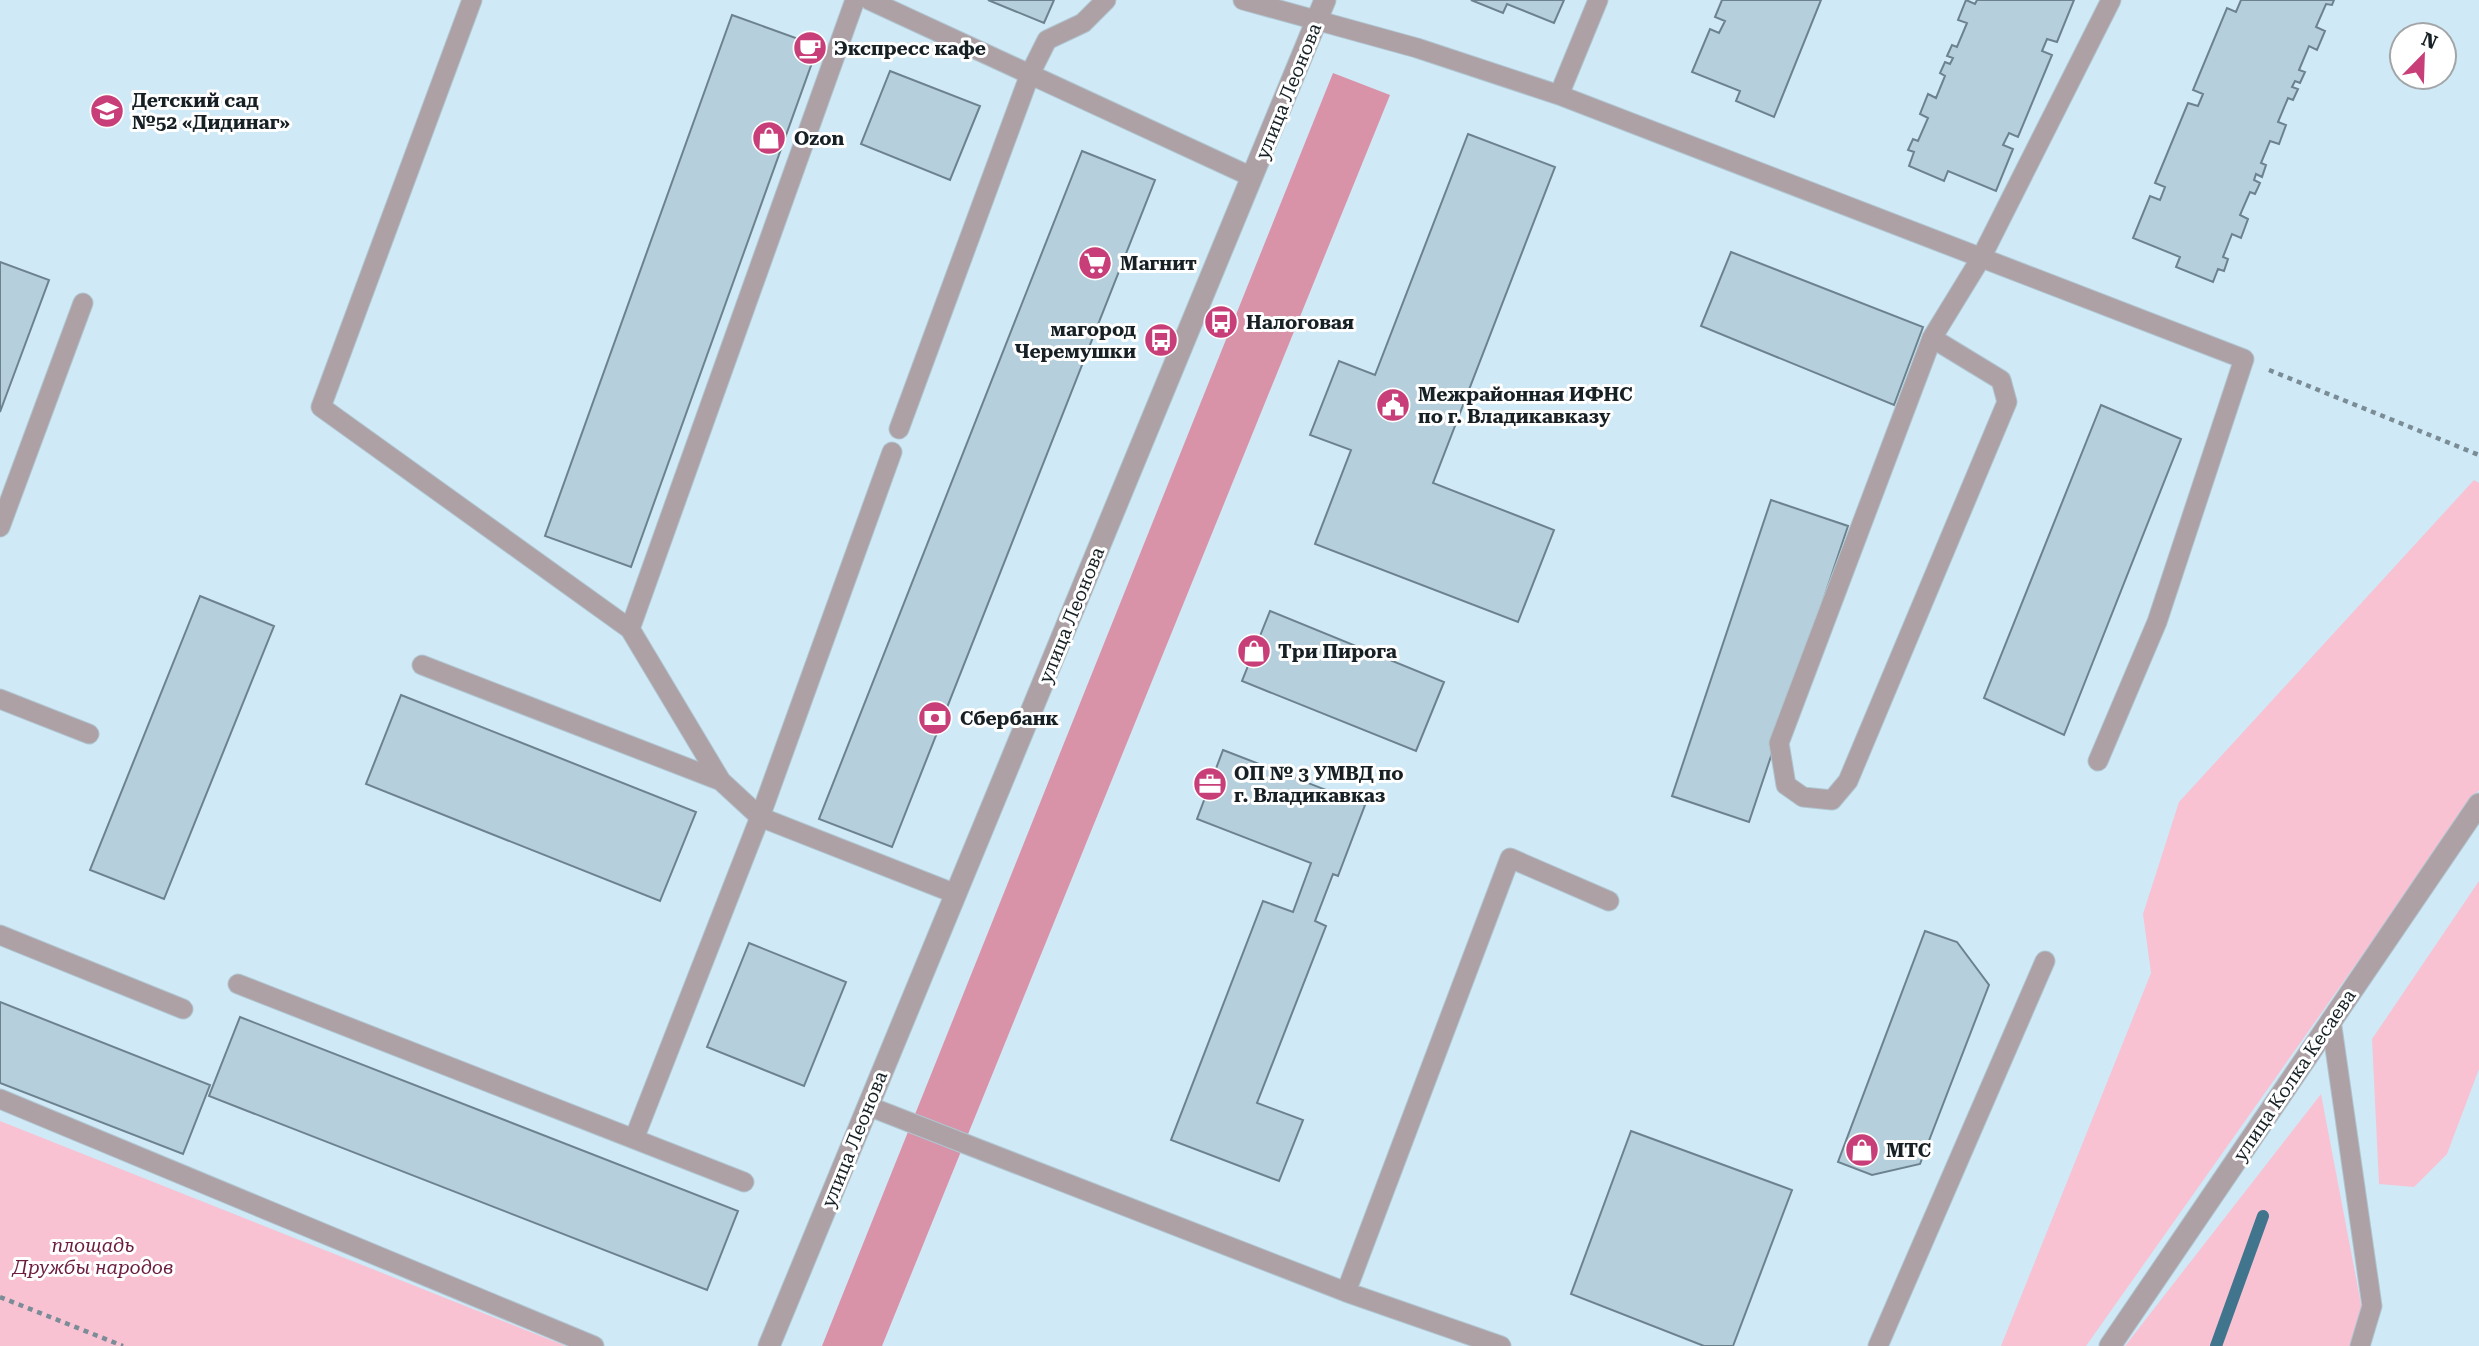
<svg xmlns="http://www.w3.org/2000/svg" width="2479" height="1346" viewBox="0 0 2479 1346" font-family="'Roboto Serif',serif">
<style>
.green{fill:#f8c2d2}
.forest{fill:#d893a9}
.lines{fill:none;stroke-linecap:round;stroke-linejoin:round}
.stream{stroke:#41758e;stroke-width:12}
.building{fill:#b6cfdc;stroke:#6c838f;stroke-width:2}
.service-casing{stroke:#afc5d0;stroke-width:21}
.tertiary-casing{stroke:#afc5d0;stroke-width:23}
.path{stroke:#7a8c95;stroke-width:4.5;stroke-dasharray:5 5;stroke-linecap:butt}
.service{stroke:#ada1a5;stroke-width:19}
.tertiary{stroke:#ada1a5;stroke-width:21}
.labels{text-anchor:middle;stroke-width:6;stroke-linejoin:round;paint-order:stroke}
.poi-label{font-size:19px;font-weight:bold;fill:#172025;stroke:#fff;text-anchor:start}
.street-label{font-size:19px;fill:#172025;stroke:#fff}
.park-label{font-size:19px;font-style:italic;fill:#6c1c3e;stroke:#fff}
</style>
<rect width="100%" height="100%" fill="#d0e9f6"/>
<path class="green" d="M2474 480 2479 483V790L2086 1346H2001L2151 973 2143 914 2179 802Z
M2479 881V1069L2447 1154 2414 1187 2379 1184 2372 1039Z
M2321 1094 2369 1346H2125Z
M0 1121 566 1346H0Z"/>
<path class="forest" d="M1333 73 1390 95 882 1346H822Z"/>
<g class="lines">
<path class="stream" d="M2216 1346 2263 1216"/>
</g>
<path class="building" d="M988 0H1054L1044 23Z
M1471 0H1564L1554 23 1507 4 1503 13Z
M1722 0H1821L1774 117 1736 101 1740 91 1692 72 1710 29 1719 33 1725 21 1715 17Z
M1966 0 1975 4 1977 0H2074L2057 42 2047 39 2042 51 2052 55 2018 137 2009 133 2003 145 2013 149 1996 191 1948 171 1944 181 1909 166 1914 152 1908 150 1913 139 1918 141 1928 118 1920 114 1928 94 1936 98 1945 76 1940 73 1945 62 1950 64 1953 58 1947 56 1952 45 1957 47 1967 23 1958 20Z
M2241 0H2334L2332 5 2326 4 2316 27 2325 31 2317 50 2309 46 2299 70 2305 72 2300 83 2295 81 2292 87 2298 89 2293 100 2288 98 2278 122 2286 125 2279 144 2270 141 2261 163 2266 165 2262 177 2256 174 2254 180 2260 183 2255 194 2250 192 2240 215 2248 219 2241 238 2232 234 2223 257 2228 259 2224 271 2218 269 2213 282 2176 267 2180 257 2133 238 2150 196 2160 200 2165 187 2155 183 2188 103 2198 106 2203 94 2193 90 2227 8 2236 12Z
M732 15 818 46 631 567 545 536Z
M890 71 980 106 950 180 861 144Z
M1468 134 1555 167 1433 483 1554 530 1518 622 1315 544 1351 450 1310 435 1339 361 1375 375Z
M1082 151 1155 180 892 847 819 819Z
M1731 252 1923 327 1894 405 1701 326Z
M0 262 49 280 0 412Z
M2101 405 2181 439 2064 735 1984 698Z
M1771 500 1848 526 1749 822 1672 796Z
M200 596 274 626 164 899 90 870Z
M1270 611 1444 682 1416 751 1242 681Z
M401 695 696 812 660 901 366 784Z
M1223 750 1365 805 1338 876 1333 874 1315 921 1326 926 1257 1103 1303 1120 1279 1181 1171 1140 1263 901 1293 912 1311 863 1197 819Z
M1925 931 1957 942 1989 985 1920 1164 1872 1175 1838 1162Z
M749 943 846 982 804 1086 707 1047Z
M0 1002 210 1085 183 1154 0 1083Z
M240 1017 738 1211 707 1290 209 1096Z
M1631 1131 1792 1190 1733 1346H1704L1571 1294Z"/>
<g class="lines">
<g class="service-casing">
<path id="service" d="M472 0 321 407 630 629 721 781 760 817 956 894
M869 0 1252 177
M1243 0 1417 48 1559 95 2244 359 2157 622 2098 761
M1559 95 1598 0
M1932 338 2001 380 2007 402 1848 781 1832 800 1803 797 1786 785 1779 743 1932 338 1981 258 2111 0
M899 429 1030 74 1047 40 1083 23 1106 0
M0 527 83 303
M630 629 855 0
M422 665 721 781
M0 699 89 734
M0 935 183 1009
M238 984 744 1182
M2331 1020 2372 1306 2360 1346
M0 1099 594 1346
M868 1106 1346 1292 1510 858 1609 901
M634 1139 760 817 892 452
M1346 1292 1501 1346
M1878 1346 2045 961"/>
</g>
<g class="tertiary-casing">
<path id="tertiary" d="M769 1346 1325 0
M2110 1346 2479 804"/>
</g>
<path class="path" d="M2269 370 2479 455
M0 1297 123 1346"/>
<use href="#service" class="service"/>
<use href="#tertiary" class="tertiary"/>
</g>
<defs>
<g id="cafe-disc" transform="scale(1.75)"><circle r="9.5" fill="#c83e78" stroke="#fff"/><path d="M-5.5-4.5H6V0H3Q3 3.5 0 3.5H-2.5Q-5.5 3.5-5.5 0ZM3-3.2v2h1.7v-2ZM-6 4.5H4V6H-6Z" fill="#fff"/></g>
<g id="school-disc" transform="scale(1.75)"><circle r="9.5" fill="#c83e78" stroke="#fff"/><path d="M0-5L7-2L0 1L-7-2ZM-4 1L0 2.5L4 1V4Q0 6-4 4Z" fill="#fff"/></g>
<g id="shop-disc" transform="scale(1.75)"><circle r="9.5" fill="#c83e78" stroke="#fff"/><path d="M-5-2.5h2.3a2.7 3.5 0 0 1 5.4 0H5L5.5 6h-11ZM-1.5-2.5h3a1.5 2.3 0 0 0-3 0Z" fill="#fff"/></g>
<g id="supermarket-disc" transform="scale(1.75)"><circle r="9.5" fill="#c83e78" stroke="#fff"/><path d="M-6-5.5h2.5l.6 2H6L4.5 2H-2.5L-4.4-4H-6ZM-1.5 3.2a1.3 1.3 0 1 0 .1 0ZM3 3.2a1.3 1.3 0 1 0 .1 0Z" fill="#fff"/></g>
<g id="bus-disc" transform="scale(1.75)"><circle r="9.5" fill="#c83e78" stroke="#fff"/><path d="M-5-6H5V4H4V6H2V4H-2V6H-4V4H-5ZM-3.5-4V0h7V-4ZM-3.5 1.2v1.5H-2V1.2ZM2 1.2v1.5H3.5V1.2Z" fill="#fff"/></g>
<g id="civic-disc" transform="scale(1.75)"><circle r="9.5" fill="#c83e78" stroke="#fff"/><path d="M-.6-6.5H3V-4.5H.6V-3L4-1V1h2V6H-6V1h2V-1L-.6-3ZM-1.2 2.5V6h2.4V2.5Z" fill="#fff"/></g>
<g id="bank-disc" transform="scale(1.75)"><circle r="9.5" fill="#c83e78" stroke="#fff"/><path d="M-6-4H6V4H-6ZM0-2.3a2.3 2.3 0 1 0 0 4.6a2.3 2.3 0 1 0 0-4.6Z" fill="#fff"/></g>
<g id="office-disc" transform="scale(1.75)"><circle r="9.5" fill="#c83e78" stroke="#fff"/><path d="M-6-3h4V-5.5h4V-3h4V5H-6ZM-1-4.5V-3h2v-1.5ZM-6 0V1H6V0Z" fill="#fff"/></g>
</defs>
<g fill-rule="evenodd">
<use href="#cafe-disc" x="810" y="48"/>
<use href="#school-disc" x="107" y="111"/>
<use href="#shop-disc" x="769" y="138"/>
<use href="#supermarket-disc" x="1095" y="263"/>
<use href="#bus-disc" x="1221" y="322"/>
<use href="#bus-disc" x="1161" y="340"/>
<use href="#civic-disc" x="1393" y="405"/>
<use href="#shop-disc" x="1254" y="651"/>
<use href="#bank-disc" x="935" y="718"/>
<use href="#office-disc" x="1210" y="784"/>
<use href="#shop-disc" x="1862" y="1150"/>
</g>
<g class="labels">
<g class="poi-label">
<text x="834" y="55">Экспресс кафе</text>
<text x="132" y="107">Детский сад<tspan x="132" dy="22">№52 «Дидинаг»</tspan></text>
<text x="794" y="145">Ozon</text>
<text x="1120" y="270">Магнит</text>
<text x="1246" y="329">Налоговая</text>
<text x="1136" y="336" text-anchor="end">магород<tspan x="1136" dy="22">Черемушки</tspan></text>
<text x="1418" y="401">Межрайонная ИФНС<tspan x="1418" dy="22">по г. Владикавказу</tspan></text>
<text x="1278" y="658">Три Пирога</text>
<text x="960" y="725">Сбербанк</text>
<text x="1234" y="780">ОП № 3 УМВД по<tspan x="1234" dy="22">г. Владикавказ</tspan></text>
<text x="1886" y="1157">МТС</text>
</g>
<g class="street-label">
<text transform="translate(1288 91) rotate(-68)" y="7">улица Леонова</text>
<text transform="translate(1071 615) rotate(-68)" y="7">улица Леонова</text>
<text transform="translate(2294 1075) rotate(-56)" y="7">улица Колка Кесаева</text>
<text transform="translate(854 1139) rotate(-68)" y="7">улица Леонова</text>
</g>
<g class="park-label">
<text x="93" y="1252">площадь<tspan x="93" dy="22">Дружбы народов</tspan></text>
</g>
</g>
<g transform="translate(2423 56) rotate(23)"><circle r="33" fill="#ffffff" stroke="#a2a6a8" stroke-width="2"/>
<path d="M0-5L12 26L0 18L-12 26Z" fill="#c83e78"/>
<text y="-10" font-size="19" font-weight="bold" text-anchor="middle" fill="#172025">N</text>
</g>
</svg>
